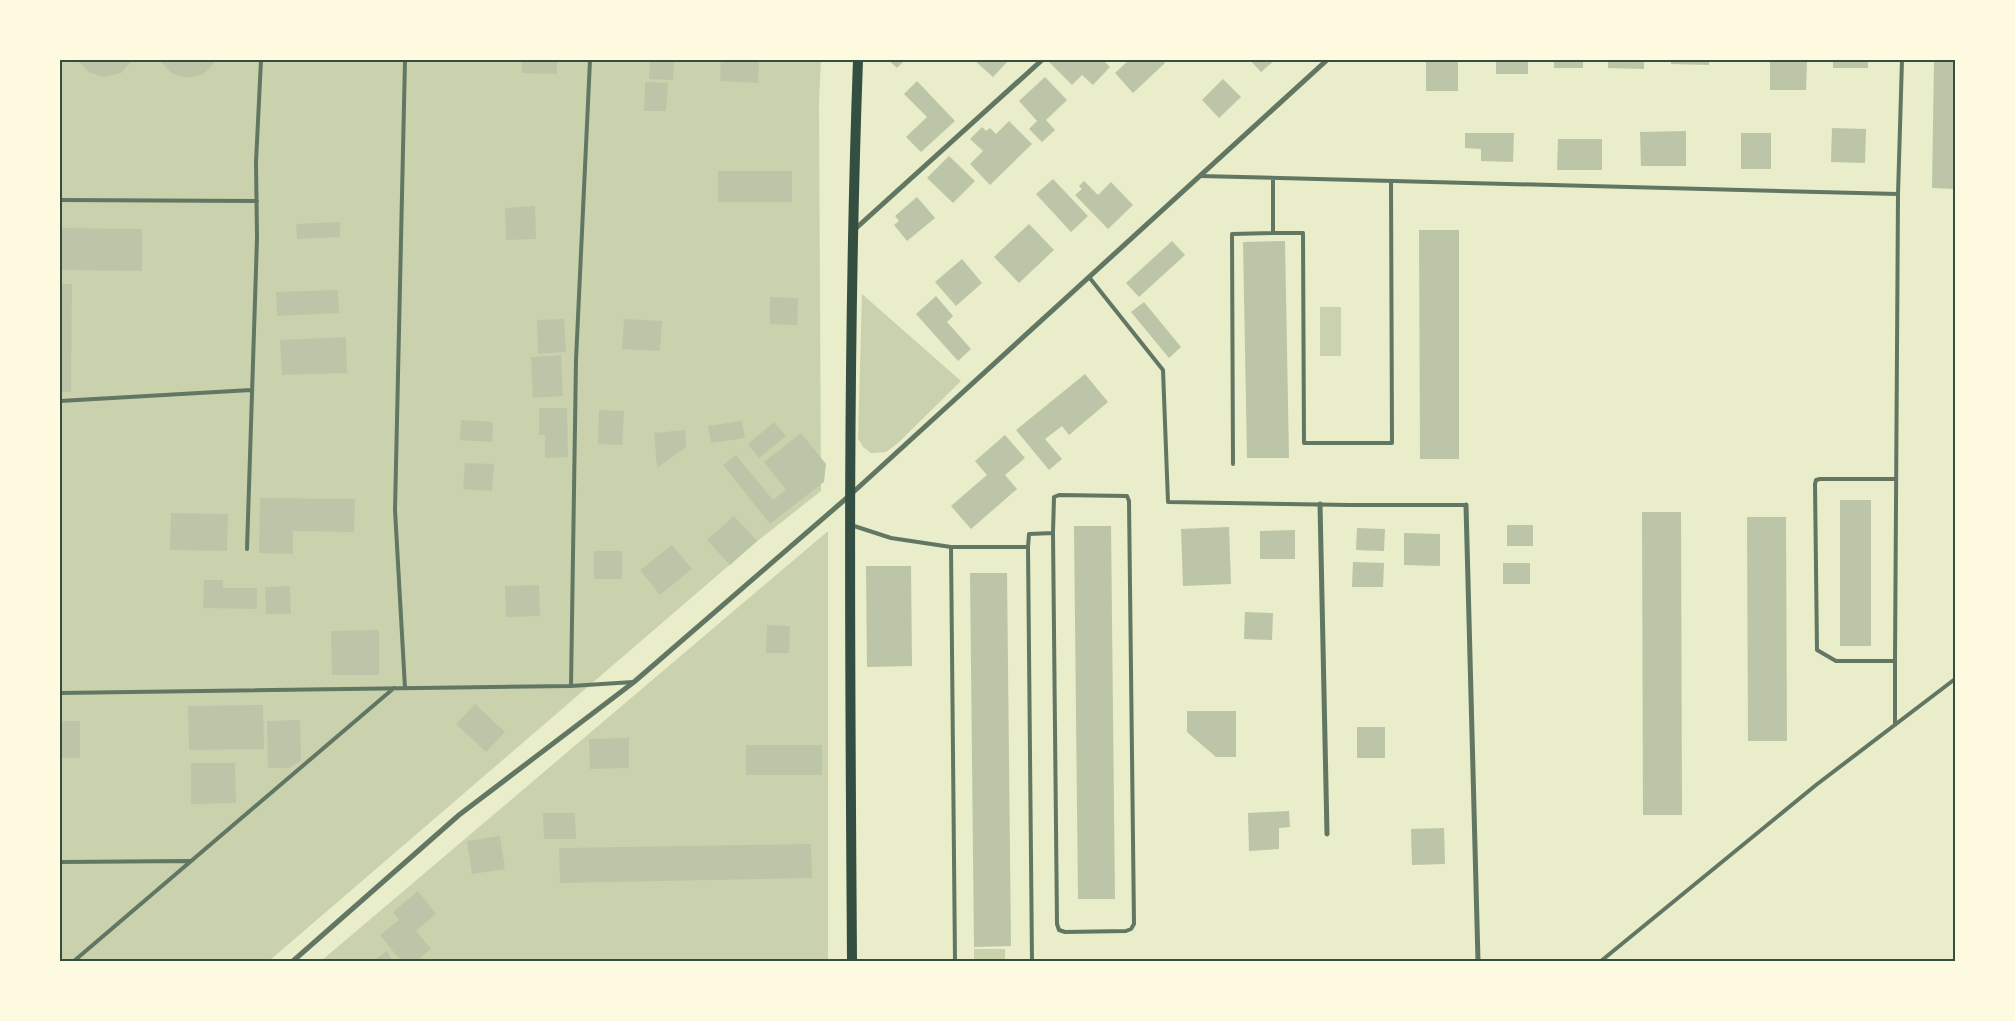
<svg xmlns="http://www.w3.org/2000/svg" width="2015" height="1021" viewBox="0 0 2015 1021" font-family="'PT Sans',sans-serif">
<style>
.green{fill:#cad2ad}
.building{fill:#bcc5a7}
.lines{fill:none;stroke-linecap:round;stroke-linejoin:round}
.service{stroke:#617663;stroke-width:4}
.minor{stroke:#617663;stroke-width:5}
.secondary{stroke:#344e41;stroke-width:10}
.neatline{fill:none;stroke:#344e41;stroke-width:2}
</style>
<rect width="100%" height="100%" fill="#e9edc9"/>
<path class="green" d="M60 60H821L819 103 821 491 755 543 269 961H60Z
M862 294 961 381 898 443 886 452 871 453 863 447 858 438Z
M1320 307H1341V356H1320Z
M828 531V961H321Z
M974 949H1005V961H974Z"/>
<path class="building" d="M78 60H132L121 73 104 77 88 72Z
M160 60H215L210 68 203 74 187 78 171 73Z
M522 60H557V74L522 73Z
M650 60H674L673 80 649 79Z
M721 60H759L758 83 720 81Z
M888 60H905L897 68Z
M974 60H1009L993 77Z
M1051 60H1103L1110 67 1093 85 1082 75 1072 85 1049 62Z
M1129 60H1163L1165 63 1133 93 1115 73Z
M1250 60H1275L1261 72Z
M1426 60H1458V91H1426Z
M1496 60H1528V74H1496Z
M1554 60H1583V68H1554Z
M1608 60H1644V69L1608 68Z
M1671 60H1709V65L1671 64Z
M1770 60H1807L1806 90H1770Z
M1833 60H1868V68H1833Z
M1934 60H1955V189L1932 188Z
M1045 77 1067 100 1046 120 1055 130 1042 142 1029 129 1037 121 1019 101Z
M1223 79 1241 97 1219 118 1202 100Z
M917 81 955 121 921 152 906 137 927 117 904 94Z
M645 82 668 83 666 111H644Z
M1009 121 1032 144 990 185 970 164 983 151 970 139 982 127 986 131 990 128 996 134Z
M1832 128 1866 129 1865 163 1831 162Z
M1686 131V166H1641L1640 132Z
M1465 133H1514L1513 162 1481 161V149L1465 148Z
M1741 133H1771V169H1741Z
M1558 139H1602V170H1557Z
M949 156 975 181 953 203 927 178Z
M718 171H792V202H718Z
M1053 179 1088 216 1071 232 1036 194Z
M1084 181 1098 195 1111 182 1133 205 1108 229 1075 195 1082 189 1079 186Z
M917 197 935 218 907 241 894 225 899 221 895 216Z
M535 206 536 239 506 240 505 208Z
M340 222V237L297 239 296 224Z
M1029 224 1054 250 1019 283 994 257Z
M60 228 142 229V271L60 270Z
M1419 230H1459V459H1420Z
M1172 241 1185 255 1139 297 1126 283Z
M1285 241 1289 458H1247L1243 242Z
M962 259 982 283 956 306 935 282Z
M60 284H72L71 392H60Z
M338 290 339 313 277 316 276 292Z
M936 296 953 316 947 322 971 349 958 361 916 314Z
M770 297 798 298 797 325 770 324Z
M1144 302 1181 347 1169 358 1131 312Z
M564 319 566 352 538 354 537 320Z
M624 319 662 321 660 351 622 349Z
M346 337 347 373 282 375 280 340Z
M561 355 563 396 533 398 531 357Z
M1085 374 1108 402 1069 435 1062 426 1045 439 1062 459 1049 470 1016 430Z
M539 408H567L568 457 545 458V435H539Z
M599 410 624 411 622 445 598 444Z
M461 420 493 422 492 442 460 440Z
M742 421 745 438 711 443 708 426Z
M774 422 786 436 759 458 748 444Z
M685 430 686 447 657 468 654 433Z
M801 433 826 464 824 482 770 524 723 465 736 455 773 500 786 490 764 462Z
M1005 435 1025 458 1005 475 1017 489 971 529 951 506 987 475 975 461Z
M465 463 494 464 492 491 463 489Z
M260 498 355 499 354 532 293 531V554L259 553Z
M1840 500H1871V646H1840Z
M1642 512H1681L1682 815H1643Z
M171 513 228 514 227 551 170 550Z
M734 516 757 541 730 565 707 540Z
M1747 517H1786L1787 741H1748Z
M1507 525H1533V546H1507Z
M1074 526H1111L1115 899H1078Z
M1229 527 1231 584 1183 586 1181 529Z
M1357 528 1385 529 1384 551 1356 550Z
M1295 530V559H1260V531Z
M1404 533 1440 534V566L1404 565Z
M672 545 692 569 660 595 640 570Z
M594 551H622V579H594Z
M1353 562 1384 563 1383 587H1352Z
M1503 563H1530V584H1503Z
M866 566H911L912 666 867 667Z
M970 573H1007L1011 946 974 947Z
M204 580H223V588H257V609L203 608Z
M539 585 540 616 506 617 505 586Z
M290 586 291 614H266L265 587Z
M1245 612 1273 613 1272 640 1244 639Z
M767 625 790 626 789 653H766Z
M379 630V675H332L331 631Z
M475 704 505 732 486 752 456 724Z
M263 705 264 749 189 750 188 706Z
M1187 711H1236V757H1216L1187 732Z
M300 720 301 761 289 768H268L267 721Z
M60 721H80V758H60Z
M1357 727H1385V758H1357Z
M629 738V768L590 769 589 739Z
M746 745H822V775H746Z
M191 763H235L236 803 191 804Z
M1289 811 1290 827 1279 828V849L1249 851 1248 813Z
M543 813H575L576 839H544Z
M1444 828 1445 864 1412 865 1411 829Z
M500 836 505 869 472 874 467 841Z
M811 844 812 878 560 883 559 848Z
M418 891 436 914 416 931 431 949 416 961H401L380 935 399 920 393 912Z
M387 951 393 961H372Z"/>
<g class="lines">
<path class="service" d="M1200 176 1898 194 1902 60
M1273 178V233H1303L1304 443H1392L1391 182
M60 200 257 201
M1089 277 1163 370 1168 502 1350 505H1466
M60 401 251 390
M1233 464 1232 234 1273 233
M851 525 891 538 951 547H1028L1032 961
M951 547 955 961
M1028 547 1029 534 1053 533 1054 497 1059 495 1127 496 1129 501 1134 924 1131 929 1126 931 1065 932 1059 930 1057 924 1053 533
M247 549 257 238 256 162 261 60
M1895 661 1898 194
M571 686 576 360 590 60
M405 688 395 510 405 60
M60 693 571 686 633 682
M1895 725V661H1836L1817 650 1815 484 1816 480 1820 479H1896
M60 862 190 861
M74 961 394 688
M1601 961 1816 785 1955 679"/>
<path class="minor" d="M854 230 1042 60
M1320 504 1327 834
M1466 505 1478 961
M293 961 459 815 634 682 849 496 1327 60"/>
<path class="secondary" d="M852 961C850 661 847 360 858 60"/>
</g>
<rect width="2015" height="1021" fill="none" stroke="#fefae0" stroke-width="122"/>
<rect x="61" y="61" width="1893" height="899" class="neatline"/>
</svg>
